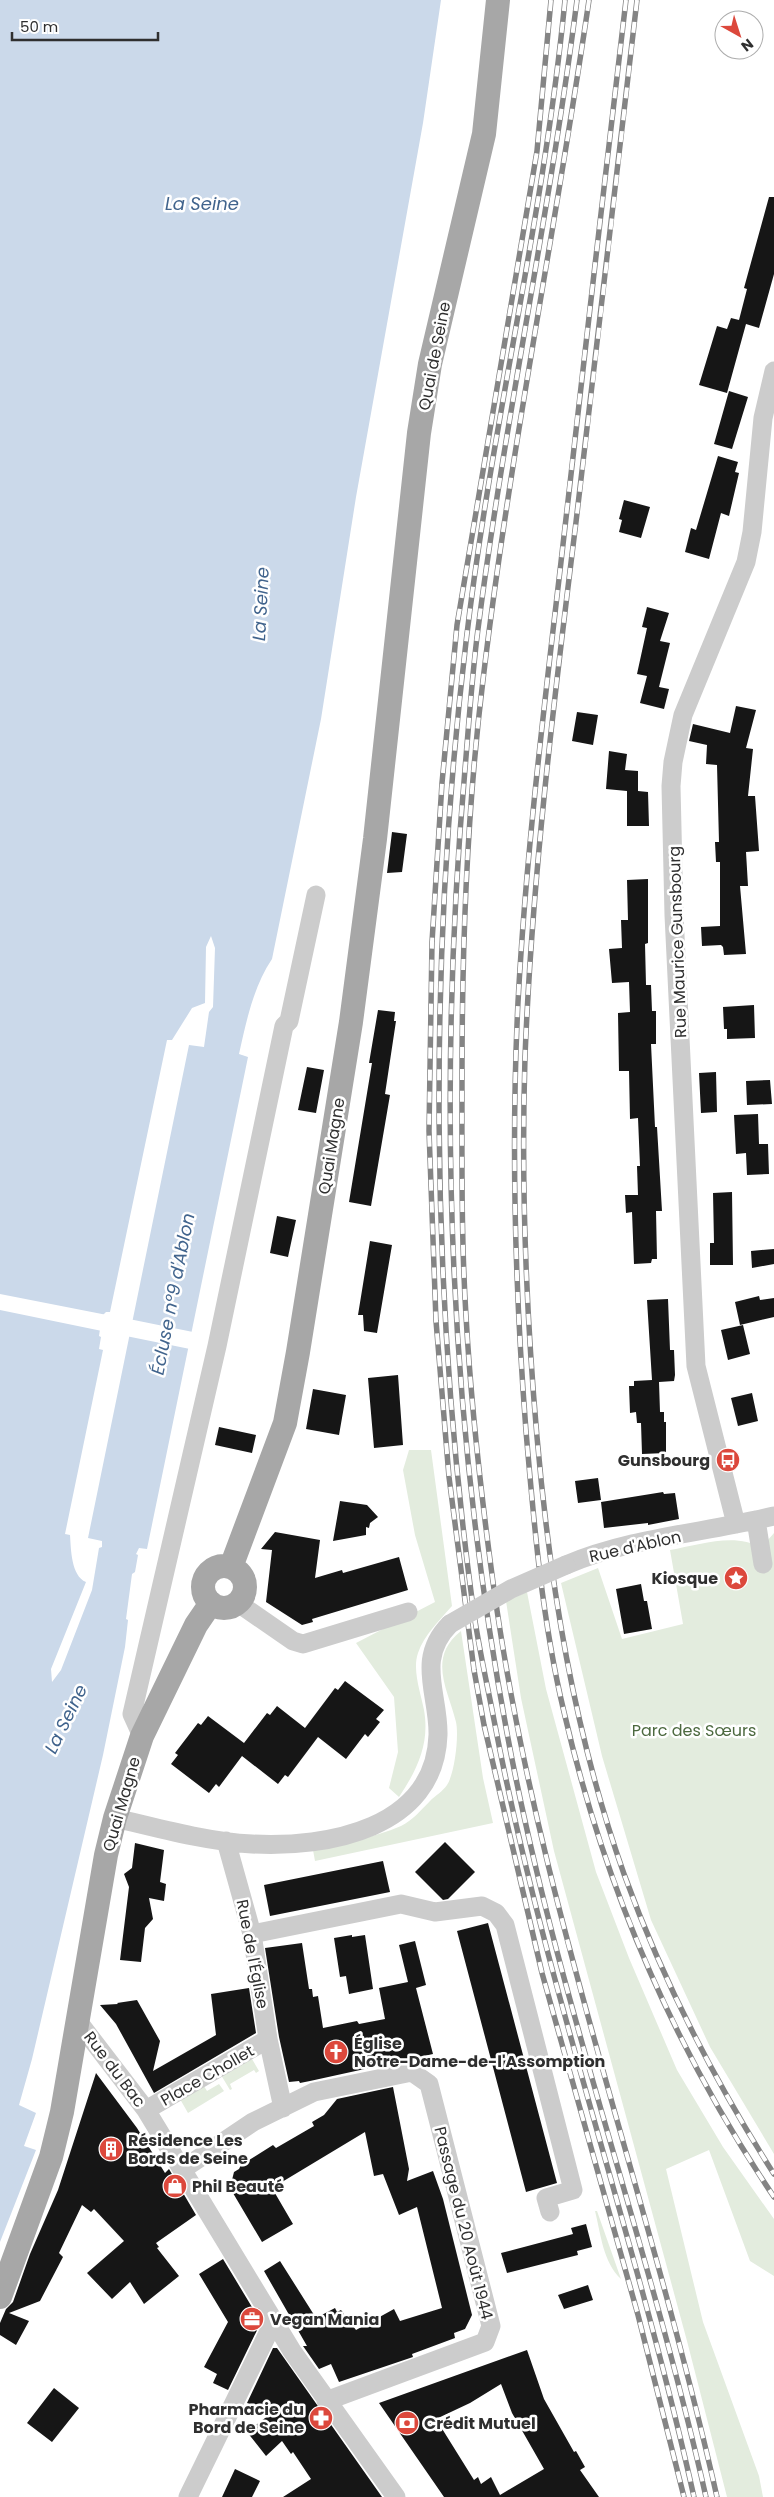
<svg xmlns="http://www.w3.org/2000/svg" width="774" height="2497" viewBox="0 0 774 2497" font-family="Poppins,sans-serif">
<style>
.green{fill:#e3ecde}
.water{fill:#cbd9ea;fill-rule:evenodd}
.pier{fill:#fff}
.building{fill:#161616;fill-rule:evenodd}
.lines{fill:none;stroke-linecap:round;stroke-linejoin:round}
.minor{stroke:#ccc;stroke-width:19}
.major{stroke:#a7a7a7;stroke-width:24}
.rail-casing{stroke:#848484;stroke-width:5.5}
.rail{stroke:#fff;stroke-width:4;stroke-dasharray:11;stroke-linecap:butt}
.minor-bridge{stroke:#ccc;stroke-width:19}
.labels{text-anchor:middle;stroke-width:5;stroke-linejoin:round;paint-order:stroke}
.street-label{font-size:16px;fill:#2f2f2f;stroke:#fff}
.poi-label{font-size:16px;font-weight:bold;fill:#2f2f2f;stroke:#fff;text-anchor:start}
.park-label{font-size:16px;fill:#4c693f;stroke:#fff}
.water-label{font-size:18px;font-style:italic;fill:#41648d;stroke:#fff}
</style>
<rect width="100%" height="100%" fill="#fff"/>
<path class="green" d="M409 1450H431L452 1606C439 1621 424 1635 418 1653 412 1670 421 1694 424 1710 430 1744 417 1770 399 1797L389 1788 398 1752 394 1697 356 1643 435 1602 415 1535 403 1470Z
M774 1533V2154L710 2047 651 1920 602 1756 561 1583 598 1568 622 1639 683 1624 670 1550C699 1545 736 1532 761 1548Z
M527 1592 546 1689 596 1872 629 1958 677 2070 723 2147 774 2219V2276L750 2261 709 2150 666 2169 703 2322 759 2476 763 2497H727L687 2341 554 1851 521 1698 506 1601Z
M461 1631 483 1778 493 1823 315 1861 313 1850C343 1843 373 1838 401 1826 412 1821 422 1809 430 1801 435 1796 443 1791 447 1785 455 1773 459 1735 456 1722 448 1689 427 1658 461 1631Z
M252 2059 259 2071 256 2073 254 2070 230 2084 232 2089 230 2090 221 2075Z
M219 2084 224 2091 188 2113 180 2099 204 2086 207 2091Z
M595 2211H597L621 2279C603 2262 601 2235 595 2211Z"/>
<path class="water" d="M0 0H441L423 123 356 497 321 719 272 959C253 987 246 1023 239 1054L248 1057 147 1549 139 1548 136 1554 138 1555 135 1572 132 1574 126 1619 128 1620 125 1647 103 1755 32 2059 19 2105 36 2113 24 2146 36 2150 0 2242ZM211 936 215 948 213 1007 209 1012 204 1047 189 1045 88 1538 102 1541V1547L99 1548 92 1590 61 1670 52 1682 51 1669 86 1582C71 1576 71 1549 70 1535L65 1534 103 1350 99 1349 101 1337 99 1336 102 1316 106 1312H110L167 1040H172L192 1008 205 1003 206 947Z"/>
<path class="pier" d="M0 1294 107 1315 102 1331 0 1310Z
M129 1319 193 1332 190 1349 126 1336Z"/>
<path class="building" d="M769 197H774V274L759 328 746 324 727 393 699 385 717 326 727 329 731 318 739 320 747 289 744 288Z
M729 391 748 397 732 449 714 444Z
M718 456 738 462 735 472 739 473 729 516 721 513 709 559 685 552 691 528 696 530Z
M624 500 650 507 641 538 619 532 622 520 619 519Z
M647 607 669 613 660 641 670 643 659 687 669 689 664 709 640 703 647 676 637 674 647 628 642 627Z
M736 706 756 710 746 748 753 749 748 796H755L759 851 746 852 748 886H740L746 954 724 955 723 947 721 945 702 946 701 927 720 926V862H716L715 842H719L717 765 706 764 707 745 689 741 693 724 730 733Z
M577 712 598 715 593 745 572 741Z
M609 751 627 754 625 770 638 771V791L648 792 649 826H627V791L606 789Z
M392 832 407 834 402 872 387 873Z
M648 879V943L645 944 646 985H651L652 1011H656V1044H651L655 1127H657L662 1211H656L657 1259H652L651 1263 634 1264 632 1212 626 1213 625 1195H638L637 1166H640L638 1118 630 1119 629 1071H619L618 1013 630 1012 629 982 612 983 609 949 622 948 621 920H628L627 880Z
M754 1005 755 1038 727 1039V1029H724L723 1007Z
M378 1010 395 1012 394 1021H396L385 1094 390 1095 371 1206 349 1202 372 1063H369Z
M307 1067 324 1070 316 1113 298 1110Z
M716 1072 717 1112 701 1113 699 1073Z
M770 1080 772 1104 747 1105 746 1081Z
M758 1114 759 1144H768L769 1174 747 1175 746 1153 736 1154 734 1115Z
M732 1192 733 1265H710V1243H714L713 1193Z
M277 1216 296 1220 288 1257 270 1253Z
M370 1241 392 1245 377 1333 364 1331 363 1315H358Z
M774 1249V1264L752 1268 751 1251Z
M759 1296 760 1300 774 1298V1317L740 1325 735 1302Z
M668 1299 670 1350H674L675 1375 674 1381 659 1382 660 1412H664V1422H666V1453L642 1454 641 1423H637L636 1412 630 1413 629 1386H634V1381L652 1380 647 1300Z
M743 1325 750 1354 728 1360 721 1330Z
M398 1375 403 1445 374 1448 368 1378Z
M313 1389 346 1395 339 1435 306 1429Z
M752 1393 758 1421 738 1426 731 1398Z
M219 1427 256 1435 252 1453 215 1445Z
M598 1478 601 1500 578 1503 575 1481Z
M663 1492 664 1494 675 1493 679 1519 648 1525V1523L604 1528 601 1502Z
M340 1501 367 1505 378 1517 370 1523 369 1528 366 1527V1535L333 1541Z
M275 1532 320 1540 315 1578 342 1570 343 1573 399 1557 408 1590 312 1619 313 1622 302 1625 266 1602 272 1550 261 1549Z
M641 1584 644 1601H647L652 1629 624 1634 616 1589Z
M345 1681 384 1710 376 1719 380 1722 368 1737 365 1734 346 1759 318 1737 288 1777 285 1775 278 1784 242 1756 219 1787 216 1784 209 1793 171 1764 178 1755 175 1753 198 1723 201 1725 208 1716 244 1743 267 1713 270 1715 277 1706 305 1728 335 1688 338 1690Z
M445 1842 475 1872 448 1899 443 1900 415 1872Z
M135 1843 164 1850 160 1882 166 1884 164 1901 149 1898 153 1919 145 1928 141 1962 120 1960 129 1887 124 1874 132 1868Z
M383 1861 390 1892 270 1916 264 1885Z
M488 1923 557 2183 526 2192 457 1931Z
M352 1935V1937L365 1935 373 1989 349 1994 346 1976 340 1977 334 1938Z
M415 1941 426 1985 416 1988 433 2054 310 2081 300 2083 299 2081 289 2082 279 2037 265 1948 302 1943 309 1989H312L313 1997 318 1996 323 2028 357 2021 359 2024 385 2019 379 1988 408 1982 399 1945Z
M249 1988 256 2033 154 2093 116 2024 100 2005 118 2004 117 2003 137 2000 160 2041 153 2071 216 2035 211 1994Z
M96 2073 137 2128 165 2173 169 2169 196 2215 156 2243 159 2247 157 2248 179 2276 144 2304 130 2282 112 2299 87 2273 124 2241 94 2209 91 2212 82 2205 59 2253 63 2257 40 2301 9 2313 29 2321 16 2345 0 2335V2323L6 2309 13 2302 30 2254 58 2190Z
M393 2087 409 2169 407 2181 433 2171 443 2199 472 2315 465 2329 454 2333 455 2338 412 2354 413 2357 339 2382 331 2364 319 2369 303 2346H307L264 2271 280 2261 316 2318 335 2308 337 2312 341 2310 356 2330 394 2309 400 2321 442 2308 417 2207 399 2215 383 2174 374 2176 365 2132 272 2188 293 2224 262 2242 230 2188 234 2172 239 2169 241 2165 273 2145 276 2148 314 2126 312 2122 324 2115 337 2099Z
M586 2224 592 2247 577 2251 578 2255 507 2273 501 2253 573 2234 571 2228Z
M223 2259 261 2322 228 2390 213 2383 217 2374 204 2367 228 2322 199 2274Z
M588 2285 593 2300 564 2309 558 2295Z
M273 2348H277L382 2497H283L311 2479 293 2452 291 2454 282 2441 266 2456 247 2432 269 2415 247 2403Z
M527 2350 544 2399 574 2452 576 2451 585 2467 580 2470 599 2497H444L379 2403ZM501 2384 512 2413 544 2469 500 2495 491 2477 481 2484 478 2477 474 2480 436 2419 470 2403Z
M54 2388 79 2408 52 2442 27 2423Z
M235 2469 260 2481 252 2497H222Z"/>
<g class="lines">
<path class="minor" d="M756 1520 763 1564
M736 1524 696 1366 674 915 671 786 673 762 683 715 746 562 752 532 763 418 774 371
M566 1565C632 1537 705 1533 774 1516
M238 1603 293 1641 303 1644 408 1612
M142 1736 132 1714 217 1346 284 1026 289 1021 316 895
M115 1818C157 1828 209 1842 252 1844 327 1848 435 1829 438 1735 439 1694 415 1659 450 1624
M226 1841 252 1934 268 2039 283 2108
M252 1934 401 1904 435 1912 482 1906 496 1913 505 1925 573 2190 546 2198 550 2212
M77 2020 146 2110 292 2351 396 2497
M146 2110 268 2039
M183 2169 253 2122 314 2092 412 2072 429 2084 491 2326 485 2342 326 2401
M188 2497 274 2321"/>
<path class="major" d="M203 1587a21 21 0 1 1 42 0a21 21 0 1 1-42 0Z
M231 1567 285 1423 298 1352 351 1022 375 839 419 433 430 364 484 134 498 0
M0 2297 51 2157 62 2112 106 1855 115 1818 142 1736 196 1625 211 1603"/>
<g class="rail-casing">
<path id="rail" d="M551 0 537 151 457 625 442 783 432 942 429 1131 436 1321 449 1477 474 1670 484 1725 542 1973 638 2315 684 2497
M565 0C544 216 491 427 466 642 428 961 430 1289 473 1607 478 1645 487 1683 494 1720 544 1983 636 2236 694 2497
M577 0C550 211 505 419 478 629 472 675 469 722 465 769 437 1090 448 1416 507 1733 555 1992 648 2240 706 2497
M589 0C556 227 510 452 483 680 467 810 462 942 462 1074 462 1154 461 1235 466 1316 471 1404 481 1494 493 1582 535 1895 648 2190 717 2497
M626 0C604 187 582 375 561 562 544 708 526 854 518 1002 511 1144 515 1289 526 1431 534 1525 542 1620 564 1712 604 1885 675 2050 774 2197
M637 0C617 174 597 348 576 522 554 700 532 878 525 1057 521 1183 526 1311 537 1437 550 1585 574 1733 624 1874 662 1979 714 2080 774 2174"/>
</g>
<use href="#rail" class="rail"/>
<path class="minor-bridge" d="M450 1624 511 1589 566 1565"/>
</g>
<defs>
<g id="bus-disc" transform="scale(1.25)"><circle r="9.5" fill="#dc483c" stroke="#fff"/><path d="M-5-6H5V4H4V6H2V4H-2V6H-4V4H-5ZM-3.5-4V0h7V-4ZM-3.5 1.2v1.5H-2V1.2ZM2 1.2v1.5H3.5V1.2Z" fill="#fff"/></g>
<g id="sight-disc" transform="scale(1.25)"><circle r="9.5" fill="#dc483c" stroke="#fff"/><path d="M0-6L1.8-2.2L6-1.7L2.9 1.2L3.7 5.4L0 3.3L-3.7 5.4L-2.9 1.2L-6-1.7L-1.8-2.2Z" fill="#fff"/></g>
<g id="church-disc" transform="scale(1.25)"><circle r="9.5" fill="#dc483c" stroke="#fff"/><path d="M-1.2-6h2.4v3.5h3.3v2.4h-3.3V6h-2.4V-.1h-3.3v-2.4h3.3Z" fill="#fff"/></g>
<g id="building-disc" transform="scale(1.25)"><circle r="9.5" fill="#dc483c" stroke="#fff"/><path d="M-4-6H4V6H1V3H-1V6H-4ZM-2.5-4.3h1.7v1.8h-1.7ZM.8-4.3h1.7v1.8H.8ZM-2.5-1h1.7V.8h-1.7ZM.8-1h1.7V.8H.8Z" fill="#fff"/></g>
<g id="shop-disc" transform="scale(1.25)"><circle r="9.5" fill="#dc483c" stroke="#fff"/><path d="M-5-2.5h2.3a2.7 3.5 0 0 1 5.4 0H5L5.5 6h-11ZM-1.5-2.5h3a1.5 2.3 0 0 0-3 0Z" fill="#fff"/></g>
<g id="office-disc" transform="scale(1.25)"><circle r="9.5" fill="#dc483c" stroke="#fff"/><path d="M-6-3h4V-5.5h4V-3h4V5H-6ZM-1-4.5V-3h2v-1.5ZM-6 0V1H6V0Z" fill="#fff"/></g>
<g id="pharmacy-disc" transform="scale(1.25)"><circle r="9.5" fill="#dc483c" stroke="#fff"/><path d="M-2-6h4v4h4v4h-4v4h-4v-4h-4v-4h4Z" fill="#fff"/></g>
<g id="bank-disc" transform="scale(1.25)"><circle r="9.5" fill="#dc483c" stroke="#fff"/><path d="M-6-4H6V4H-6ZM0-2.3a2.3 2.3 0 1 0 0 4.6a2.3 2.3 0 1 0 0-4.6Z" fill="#fff"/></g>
</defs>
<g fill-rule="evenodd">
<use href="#bus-disc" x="728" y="1460"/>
<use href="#sight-disc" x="736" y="1578"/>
<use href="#church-disc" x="336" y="2052"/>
<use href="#building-disc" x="111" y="2149"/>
<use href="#shop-disc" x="175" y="2186"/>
<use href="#office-disc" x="252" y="2319"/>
<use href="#pharmacy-disc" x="321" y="2418"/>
<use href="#bank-disc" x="407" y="2423"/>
</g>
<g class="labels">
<g class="street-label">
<text transform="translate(434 356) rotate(-79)" y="6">Quai de Seine</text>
<text transform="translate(677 942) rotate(-92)" y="6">Rue Maurice Gunsbourg</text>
<text transform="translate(331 1146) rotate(-81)" y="6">Quai Magne</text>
<text transform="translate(635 1546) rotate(-13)" y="6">Rue d'Ablon</text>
<text transform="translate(121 1804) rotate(-74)" y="6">Quai Magne</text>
<text transform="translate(253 1954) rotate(79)" y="6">Rue de l'Église</text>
<text transform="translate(115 2069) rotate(53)" y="6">Rue du Bac</text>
<text transform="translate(207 2075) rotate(-30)" y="6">Place Chollet</text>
<text transform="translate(464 2223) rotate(76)" y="6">Passage du 20 Août 1944</text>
</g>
<g class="poi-label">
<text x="710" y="1466" text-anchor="end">Gunsbourg</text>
<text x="718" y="1584" text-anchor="end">Kiosque</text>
<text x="354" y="2049">Église<tspan x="354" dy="18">Notre-Dame-de-l'Assomption</tspan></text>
<text x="128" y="2146">Résidence Les<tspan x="128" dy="18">Bords de Seine</tspan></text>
<text x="192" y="2192">Phil Beauté</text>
<text x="270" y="2325">Vegan Mania</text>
<text x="304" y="2415" text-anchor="end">Pharmacie du<tspan x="304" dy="18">Bord de Seine</tspan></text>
<text x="424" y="2429">Crédit Mutuel</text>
</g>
<g class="park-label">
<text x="694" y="1736">Parc des Sœurs</text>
</g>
<g class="water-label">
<text x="202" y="210">La Seine</text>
<text transform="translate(261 604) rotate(-87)" y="6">La Seine</text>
<text transform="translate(173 1294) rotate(-79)" y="6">Écluse n°9 d'Ablon</text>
<text transform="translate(66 1719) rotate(-64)" y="6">La Seine</text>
</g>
</g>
<g transform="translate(739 35) rotate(141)"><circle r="24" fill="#ffffff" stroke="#acacac"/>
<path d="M0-4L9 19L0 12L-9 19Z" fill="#dc483c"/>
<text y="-8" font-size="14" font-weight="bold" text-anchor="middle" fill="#2f2f2f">N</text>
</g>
<path d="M12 32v8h146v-8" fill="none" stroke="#2f2f2f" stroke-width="2.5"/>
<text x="20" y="32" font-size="15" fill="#2f2f2f" stroke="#ffffff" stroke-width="4" paint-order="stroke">50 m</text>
</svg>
